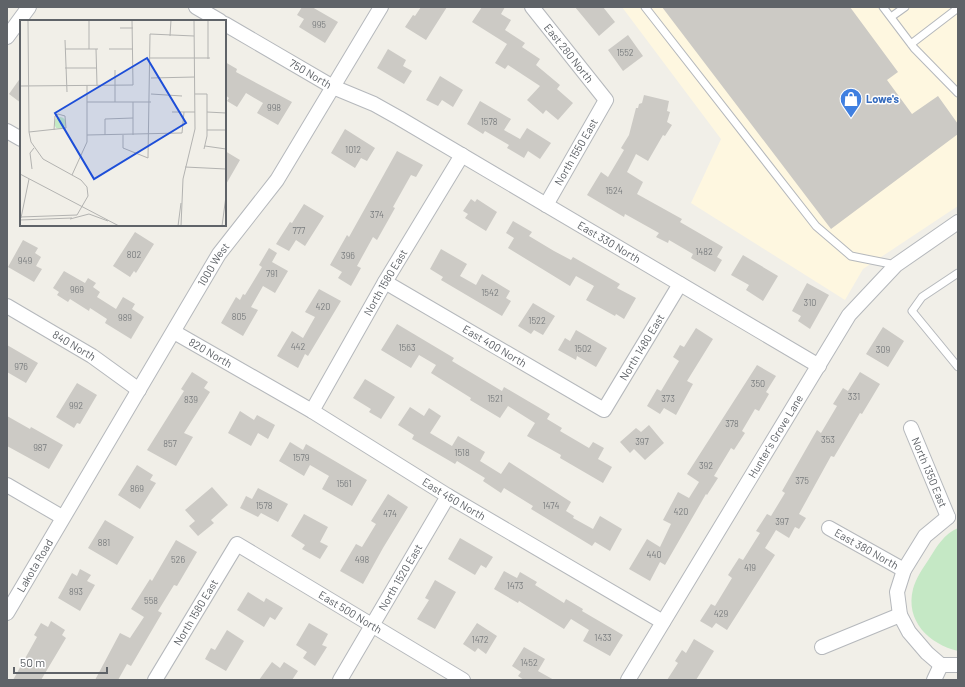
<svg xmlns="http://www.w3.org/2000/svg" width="965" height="687" viewBox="0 0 965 687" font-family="Barlow,sans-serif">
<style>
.commercial{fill:#fef7e0}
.green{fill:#c5e8c5}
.building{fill:#cccac5}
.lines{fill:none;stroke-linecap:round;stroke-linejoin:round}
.lane-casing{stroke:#b5b8bc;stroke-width:9}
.street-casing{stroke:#b5b8bc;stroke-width:16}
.lane{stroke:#fff;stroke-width:7}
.street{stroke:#fff;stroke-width:14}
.labels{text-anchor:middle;stroke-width:3;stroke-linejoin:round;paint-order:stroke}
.number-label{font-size:9px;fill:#7a7d7f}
.street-label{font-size:11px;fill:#5f6368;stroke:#fff}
.shop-label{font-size:11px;font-weight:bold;fill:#366cbe;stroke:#fff;text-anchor:start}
.inset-road{fill:none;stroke:#b3b3b1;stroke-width:1}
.view{fill:#1d4ed8;fill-opacity:0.15;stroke:#1d4ed8;stroke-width:2}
.inset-edge{fill:none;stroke:#5f6368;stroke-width:2}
</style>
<rect width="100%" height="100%" fill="#f1efe8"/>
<path class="commercial" d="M622 7H958V206L863 269 845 300 691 203 721 139Z"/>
<path class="green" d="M958 528V651C929 644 905 621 913 589 916 578 923 568 929 559 937 546 944 534 958 528Z"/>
<path class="building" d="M302 7H312L338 22 325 43 299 27 304 19 297 15Z
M421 7H447L426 40 405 27 413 15 415 16Z
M482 7H505L501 14 511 20 505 30 525 43 522 47 540 59 536 65 560 85 557 89 573 103 558 120 546 110 543 114 527 100 540 86 508 65 505 69 495 63 507 44 472 22Z
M575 7H603L615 22 599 36Z
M662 7H850L898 72 887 80 912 114 938 96 958 124V134L831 229Z
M628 35 643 56 623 71 608 50Z
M388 49 406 60 403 66 412 71 404 84 377 68Z
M225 62 237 69 236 72 292 102 278 125 257 113 263 103 246 93 237 107 227 101 229 98 225 95Z
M440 76 463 90 453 107 442 100 438 106 426 100Z
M21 77V103L9 94Z
M644 95 669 101 667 111 670 112 667 122 672 125 665 136 663 135 648 161 636 154 627 172 643 182 637 194 682 219 680 222 723 247 717 257 722 260 715 272 691 258 693 254 669 240 668 243 656 237 659 233 625 214 624 217 587 195 601 172 608 177 624 150 621 148 629 135 636 108H638L639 104 642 103Z
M480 101 511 119 504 130 520 139 527 128 551 143 540 159 528 151 524 158 507 148 509 145 485 131 483 134 467 124Z
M345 129 375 148 367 161 361 158 355 168 331 153Z
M225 151 240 160 225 186Z
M397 151 423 165 416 177 411 175 393 207 395 208 377 240 373 237 357 266 361 268 351 286 338 278 342 272 330 265 347 235 349 237Z
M471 199 475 202 477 199 497 212 486 231 465 218 468 214 463 211Z
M304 204 324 216 305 246 296 240 289 251 276 244 290 222 292 223Z
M513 221 532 232 529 236 554 251 571 260 573 257 620 284 617 288 636 298 624 319 616 314 615 316 586 300 594 286 576 276 570 286 508 248 514 238 506 233Z
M135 232 154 244 136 273 134 271 130 277 113 266Z
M23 240 38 248 35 253 41 257 36 266 42 269 34 282 8 267Z
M269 248 277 253 272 262 288 271 275 293 263 286 251 307 258 310 243 336 221 323 236 297 240 300 243 294 245 295 262 267 259 265Z
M441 249 467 264 460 276 476 285 482 274 510 291 506 298 511 301 502 316 441 280 443 277 430 269Z
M743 255 778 276 763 301 746 290 749 285 731 275Z
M64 271 85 283 88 278 96 283 93 287 100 292 97 297 116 309 123 297 135 304 132 309 144 317 131 339 105 323 107 319 90 308 89 311 70 299 68 302 57 295 59 292 53 288Z
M807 283 829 295 810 329 798 321 801 316 792 311Z
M319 289 341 301 308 356 305 354 298 368 277 356 292 331 303 338 315 317 305 312Z
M533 303 555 316 543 335 534 330 531 334 518 326Z
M397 324 454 358 452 361 502 391 504 387 550 414 547 419 562 428 560 431 589 448 593 442 604 448 598 459 612 467 603 483 560 458 561 455 527 436 535 423 508 406 500 418 470 400 471 398 431 373 436 365 419 355 411 368 381 350Z
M883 327 904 341 888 367 866 354Z
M696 328 713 339 687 381 693 384 676 415 664 408 660 414 647 406 657 389 661 391 679 361 673 357 680 345 684 347Z
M576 330 607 348 596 367 577 356 576 360 558 350 565 338 570 341Z
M7 345 38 363 26 383 7 372Z
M757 365 776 376 766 392 769 394 759 411 755 409 742 431 745 433 734 450 731 448 714 476 718 478 707 495 706 494 665 565 660 562 650 581 629 569 647 539 660 547 671 524 663 520 678 492 689 498 699 482 687 474Z
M192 372 208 382 204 388 210 392 184 433 193 437 176 466 147 450 184 391 181 389Z
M860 372 880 384 862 414 860 413 834 457 831 456 799 514 806 518 799 529 795 527 789 538 776 530 765 548 775 555 727 630 716 623 712 628 700 621 711 604 715 606 732 578 728 575 739 558 743 560 760 533 756 531 767 514 771 516 785 493 782 491 817 430 821 433 837 406 833 404 843 388 848 391Z
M365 379 395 397 381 419 369 412 371 409 353 398Z
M77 383 97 395 80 424 77 423 74 428 56 417Z
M410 407 424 416 429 408 441 416 430 433 452 446 458 436 485 452 480 461 501 474 509 462 571 502 566 511 574 516 573 518 593 529 600 516 622 529 610 551 595 542 592 546 531 509 533 506 504 488 501 493 483 481 485 478 457 461 455 464 412 439 414 435 398 425Z
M240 411 254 420 257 415 275 425 268 439 258 433 251 446 228 433Z
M7 416 30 429 31 427 63 445 49 469 7 446Z
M649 425 664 443 645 460 634 449 630 453 620 442 636 428 641 432Z
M290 442 303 450 306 444 367 480 352 506 322 489 329 476 310 465 304 476 279 461Z
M137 465 153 475 150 480 156 483 140 509 118 495Z
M212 487 228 505 211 520 214 523 198 536 189 526 195 521 185 510Z
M258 488 288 504 278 522 261 513 258 517 240 508 246 496 252 499Z
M388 494 408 507 383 548 363 584 340 571 356 544 362 547 376 524 371 521Z
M304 514 328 527 320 542 328 546 320 559 302 549 305 545 291 536Z
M105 520 134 537 117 565 88 548Z
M460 538 493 557 486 568 481 565 475 575 448 559Z
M176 540 197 552 177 586 174 585 158 611 162 613 131 666 127 664 118 680H95L120 633 130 638 144 617 131 609 150 579 152 581Z
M80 569 91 575 87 581 95 585 80 611 58 598 72 573 77 576Z
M504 571 517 578 520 572 537 582 535 585 564 603 566 599 583 609 582 611 623 635 610 656 583 641 589 630 571 619 564 629 519 601 518 603 494 589Z
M435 580 456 592 435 629 417 619 429 600 425 598Z
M248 592 264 602 266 598 283 608 275 620 270 617 264 627 237 610Z
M51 621 65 630 62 635 66 638 41 680H13L37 637 34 635 41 623 48 627Z
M309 623 328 634 322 645 327 647 315 666 303 658 307 652 296 645Z
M477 623 497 636 486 654 478 648 475 652 463 644Z
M227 630 244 641 226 671 205 659 211 648 215 650Z
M694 639 714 651 696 680H667L678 663 675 661 682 650 686 653Z
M524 647 545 659 538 671 554 680H524L518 676 521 672 512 666Z
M272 662 280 668 284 662 298 671 292 680H259Z"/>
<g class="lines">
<g class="lane-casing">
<path id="lane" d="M645 7 816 226 851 256 896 265
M883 7 914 48 958 93
M891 17 905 7
M911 44 958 8
M958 273 922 297 912 311 958 367"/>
</g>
<g class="street-casing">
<g id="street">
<path d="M196 7 220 21"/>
<path id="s1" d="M532 7 606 100 546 205"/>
<path id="s2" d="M225 24 333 87 374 104 399 118 819 366"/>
<path d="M7 37 29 7"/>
<path d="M7 131 21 139"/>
<path id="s3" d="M385 282 604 410 680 284"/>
<path id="s4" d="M7 306 92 356 139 390"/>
<path id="s5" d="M174 332 312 411 448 496 663 622"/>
<path id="s6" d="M312 411 385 282 462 155"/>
<path id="s7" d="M911 428 948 517"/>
<path d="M7 485 62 517"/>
<path d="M948 517 925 536 904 570 897 592 900 615 909 632 927 653 941 665H958"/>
<path id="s8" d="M829 528 904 570"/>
<path id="s9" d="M7 613 219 254 277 180 381 7"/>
<path d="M822 647 900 615"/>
<path id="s10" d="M155 680 237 544 463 680"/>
<path id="s11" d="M340 680 448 496"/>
<path id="s12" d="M628 680 849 315 896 265 958 222"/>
<path d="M934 680 941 665"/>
</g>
</g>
<use href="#lane" class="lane"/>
<use href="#street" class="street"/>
</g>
<defs>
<g id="shop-pin" transform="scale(1.15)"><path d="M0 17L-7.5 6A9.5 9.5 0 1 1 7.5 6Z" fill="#3f7fe0" stroke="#fff"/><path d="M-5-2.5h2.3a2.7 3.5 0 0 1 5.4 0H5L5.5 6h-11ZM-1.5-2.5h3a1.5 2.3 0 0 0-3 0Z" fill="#fff"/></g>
</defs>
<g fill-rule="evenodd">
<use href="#shop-pin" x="851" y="99"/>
</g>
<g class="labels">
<g class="number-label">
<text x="319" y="28">995</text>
<text x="625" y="56">1552</text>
<text x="274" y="111">998</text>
<text x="489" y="125">1578</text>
<text x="353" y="153">1012</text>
<text x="614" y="194">1524</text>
<text x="377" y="218">374</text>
<text x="299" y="234">777</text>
<text x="704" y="255">1482</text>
<text x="134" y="258">802</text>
<text x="348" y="259">396</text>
<text x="25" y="264">949</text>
<text x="272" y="277">791</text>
<text x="77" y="293">969</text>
<text x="490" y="296">1542</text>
<text x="810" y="306">310</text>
<text x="323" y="310">420</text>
<text x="239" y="320">805</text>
<text x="125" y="321">989</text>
<text x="537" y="324">1522</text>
<text x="298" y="350">442</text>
<text x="407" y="351">1563</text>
<text x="583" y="352">1502</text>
<text x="883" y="353">309</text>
<text x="21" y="370">976</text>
<text x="758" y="387">350</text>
<text x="854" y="400">331</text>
<text x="495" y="402">1521</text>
<text x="668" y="402">373</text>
<text x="191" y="403">839</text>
<text x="76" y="409">992</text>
<text x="732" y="427">378</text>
<text x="828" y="443">353</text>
<text x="642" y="445">397</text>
<text x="170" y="447">857</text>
<text x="40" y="451">987</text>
<text x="462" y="456">1518</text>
<text x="301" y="461">1579</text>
<text x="706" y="469">392</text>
<text x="802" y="484">375</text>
<text x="344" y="487">1561</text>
<text x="137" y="492">869</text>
<text x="264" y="509">1578</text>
<text x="551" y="509">1474</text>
<text x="681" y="515">420</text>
<text x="390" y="517">474</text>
<text x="782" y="525">397</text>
<text x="104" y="546">881</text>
<text x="654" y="558">440</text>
<text x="178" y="563">526</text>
<text x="362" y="563">498</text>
<text x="750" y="571">419</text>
<text x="515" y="589">1473</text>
<text x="76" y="595">893</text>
<text x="151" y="604">558</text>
<text x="721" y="617">429</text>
<text x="603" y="641">1433</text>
<text x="480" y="643">1472</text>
<text x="529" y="666">1452</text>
</g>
<g class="street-label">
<text dy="4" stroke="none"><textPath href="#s1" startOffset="59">East 280 North</textPath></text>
<text dy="4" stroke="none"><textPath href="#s2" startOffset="99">750 North</textPath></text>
<text transform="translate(576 152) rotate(-60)" y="4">North 1550 East</text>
<text dy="4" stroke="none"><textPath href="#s2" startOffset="442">East 330 North</textPath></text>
<text dy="4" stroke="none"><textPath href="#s9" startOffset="405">1000 West</textPath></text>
<text dy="4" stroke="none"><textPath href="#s6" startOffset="148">North 1580 East</textPath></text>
<text dy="4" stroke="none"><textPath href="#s4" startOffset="78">840 North</textPath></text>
<text dy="4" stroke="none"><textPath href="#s3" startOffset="127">East 400 North</textPath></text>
<text dy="4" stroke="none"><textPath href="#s3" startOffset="327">North 1480 East</textPath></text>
<text dy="4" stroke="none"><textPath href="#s5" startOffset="42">820 North</textPath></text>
<text dy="4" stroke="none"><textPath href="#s12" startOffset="285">Hunter's Grove Lane</textPath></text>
<text dy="4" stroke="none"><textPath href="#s7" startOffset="48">North 1350 East</textPath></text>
<text dy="4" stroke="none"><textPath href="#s5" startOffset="326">East 450 North</textPath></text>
<text dy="4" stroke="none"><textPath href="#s8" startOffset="43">East 380 North</textPath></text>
<text dy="4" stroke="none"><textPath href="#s9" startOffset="55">Lakota Road</textPath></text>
<text dy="4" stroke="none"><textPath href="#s11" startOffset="119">North 1520 East</textPath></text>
<text dy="4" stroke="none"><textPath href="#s10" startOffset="79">North 1580 East</textPath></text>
<text dy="4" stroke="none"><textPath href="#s10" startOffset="291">East 500 North</textPath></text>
</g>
<g class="shop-label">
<text x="866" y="103">Lowe's</text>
</g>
</g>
<g transform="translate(20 20)">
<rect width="206" height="206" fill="#f1efe8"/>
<path d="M34 103a6 6 0 1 1 12 0a6 6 0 1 1-12 0Z" fill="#c5e8c5"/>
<path class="inset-road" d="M69 0V29M188 0V39M100 8H113M150 16 151 0M45 20 47 72M45 29H78M76 29 77 65M89 29H113M130 38H190M45 48H77M95 50V82M131 58 175 57M0 66 113 65 112 0M131 74 162 76M175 74H187V116L184 129M67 82H131M113 82V115M152 92H175M187 92 206 93M45 96 46 108M34 110 35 96 38 94 45 96M187 110H206M9 112 46 108M67 115 162 113 164 92M85 115V99L113 98M103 115V128L128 138 130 14 174 16M185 126 206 129M165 147 206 149M12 149 10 133 14 128M0 154 99 206M52 155 67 122V65M0 197 57 195 68 176 67 167 61 160 23 139 11 122 9 112 8 0M1 198 9 159M50 199 69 194 88 201M0 200 52 198M158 206 161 183M161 206 163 159 175 109 174 0M202 206 206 176"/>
<path class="view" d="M127 38 166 103 74 159 35 93Z"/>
<rect width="206" height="206" class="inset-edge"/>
</g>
<rect width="965" height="687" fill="none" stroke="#5f6368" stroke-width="16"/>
<path d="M14 667v6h93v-6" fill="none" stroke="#5f6368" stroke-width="2"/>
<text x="20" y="667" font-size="12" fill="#5f6368" stroke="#ffffff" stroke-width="3" paint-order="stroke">50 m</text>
</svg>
